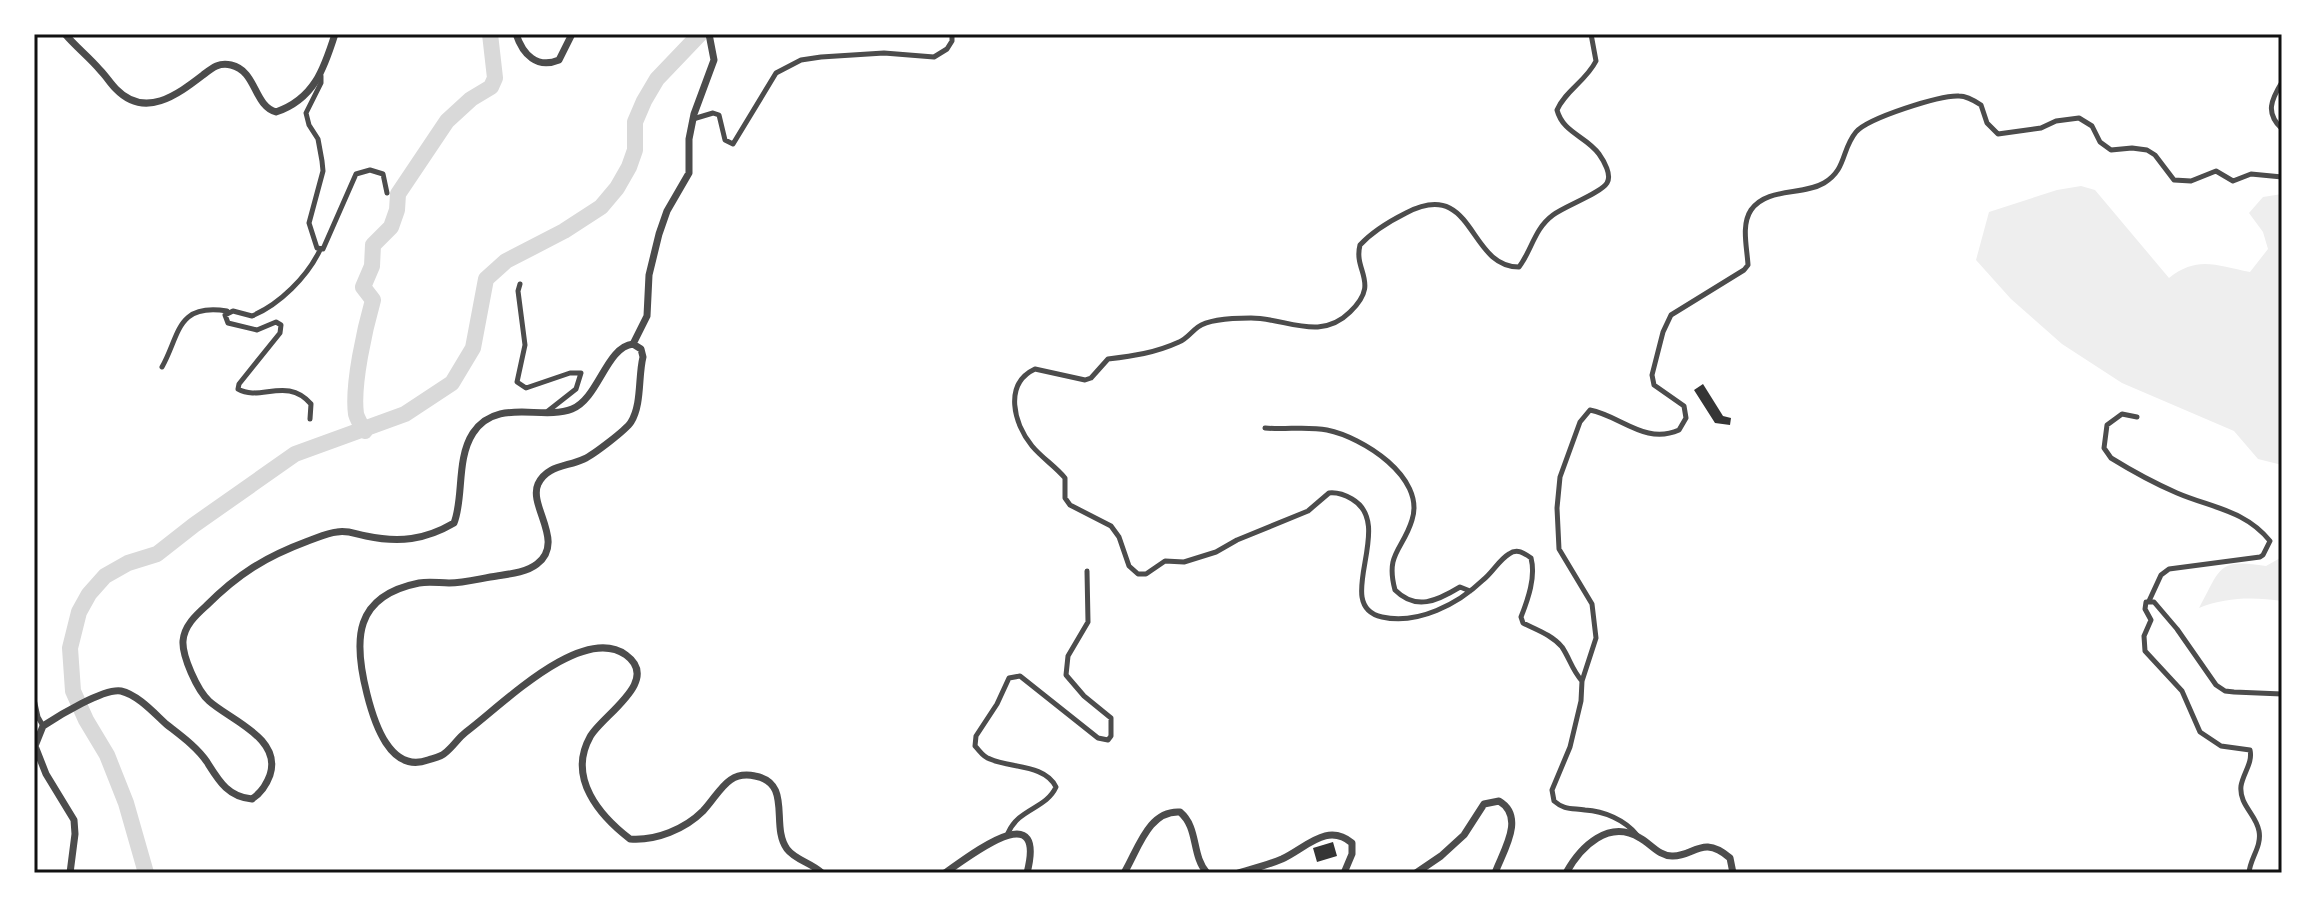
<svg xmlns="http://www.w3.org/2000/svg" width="2316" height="907" viewBox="0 0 2316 907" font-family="'Zilla Slab',serif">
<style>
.green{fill:#eee}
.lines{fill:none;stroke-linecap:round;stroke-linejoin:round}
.river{stroke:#d9d9d9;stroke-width:16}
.building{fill:#353535}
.minor{stroke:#4c4c4c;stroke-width:5}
.tertiary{stroke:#4c4c4c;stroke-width:7}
.neatline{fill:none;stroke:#111;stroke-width:3}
</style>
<rect width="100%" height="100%" fill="#fff"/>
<path class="green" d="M2081 186 2095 190 2169 278C2198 255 2217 266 2250 272L2268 249 2263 232 2249 213 2263 197 2282 194V465L2258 459 2234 431 2122 383 2062 344 2011 299 1976 260 1989 212 2057 190Z
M2282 557V601C2254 597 2226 597 2199 608 2221 568 2217 558 2266 566Z"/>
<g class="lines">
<path class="river" d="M365 431C361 425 358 421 356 414 352 385 365 328 373 300L363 287 372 266 373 245 391 227 397 210 398 194 447 121 471 99 491 87 495 78 490 34
M146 873 126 803 107 755 86 720 73 691 70 648 79 612 89 594 105 576 128 563 157 554 194 525 295 454 405 414 452 383 473 348 486 279 506 261 564 231 601 207 617 188 629 167 635 150V122L644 101 657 79 700 34"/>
</g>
<path class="building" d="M1703 384 1723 416 1731 418 1730 425 1715 423 1694 390Z
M1333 842 1337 856 1317 862 1313 848Z"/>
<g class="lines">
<path class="minor" d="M321 76V83L306 113 309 125 318 139 322 161 323 171 309 223 317 248 323 249 356 174 370 170 383 174 387 193
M2282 82C2271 100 2265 113 2282 129
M693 119 713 113 719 115 725 140 733 144 776 73 801 60 821 57 884 53 934 57 947 49 952 41V34
M520 284 518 291 525 345 517 382 526 388 570 373H581L576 389 548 411
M162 367C180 335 176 303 227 311
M2137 417 2122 414 2107 425 2104 448 2111 458C2132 471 2154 483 2177 493 2212 508 2245 510 2270 541L2263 555 2260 557 2169 569 2161 575 2149 601
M310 419 311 404C287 376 260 402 238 389L239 384 280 333 281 325 276 322 257 330 228 323 225 315 233 311 252 316C280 304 307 277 320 250
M1265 428C1285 430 1307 426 1327 430 1362 437 1426 477 1412 520 1403 550 1385 553 1395 590 1416 611 1437 601 1460 587L1470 591
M1582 681C1572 670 1570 659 1562 647 1552 635 1537 630 1523 623L1521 617C1528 599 1536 577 1531 558 1524 553 1517 548 1509 554 1499 560 1492 573 1483 580 1458 604 1418 625 1382 617 1331 606 1397 525 1352 499 1345 495 1338 492 1329 493L1308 511 1237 540 1216 552 1184 562 1165 561 1146 574H1138L1129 566 1119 537 1111 526 1070 505 1065 498V478C1055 466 1042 458 1032 446 1014 424 1003 384 1035 369L1085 380 1091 378 1108 359C1133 356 1155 353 1179 342 1187 339 1191 332 1198 327 1209 319 1237 318 1251 318 1286 318 1320 342 1350 312 1381 282 1353 272 1360 245 1372 232 1390 221 1406 213 1475 177 1467 267 1519 267 1532 250 1534 229 1553 215 1565 206 1601 193 1607 183 1612 175 1604 161 1599 154 1586 136 1563 133 1557 110 1566 90 1586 81 1596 61L1591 34
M34 699 38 717 43 726
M1008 833C1019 808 1046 809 1056 787 1045 764 1009 768 990 759 983 757 980 751 975 746L976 736 997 704 1009 678 1020 676 1098 738 1108 740 1111 736V718L1084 696 1066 675 1068 656 1088 622 1087 571
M1637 835C1625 820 1604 811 1585 810 1572 808 1564 810 1554 801L1552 790 1570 747 1581 701 1582 681 1596 638 1592 604 1559 549 1557 508 1560 477 1580 422 1590 410C1621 416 1645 445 1679 430L1686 418 1684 406 1654 385 1652 375 1663 332 1671 315 1744 270 1748 265C1747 247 1741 225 1751 210 1767 187 1802 196 1824 183 1847 169 1841 150 1856 132 1868 118 1940 95 1959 96 1967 96 1975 101 1981 105L1987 123 1998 134 2041 128 2056 121 2079 118 2092 126 2100 142 2111 150 2132 148 2147 150 2155 155 2174 180 2191 181 2216 171 2233 181 2251 174 2282 177
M2249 873C2250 858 2262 847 2259 831 2256 814 2239 805 2241 786 2243 773 2253 763 2250 750L2221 746 2200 732 2182 691 2145 651 2144 636 2151 620 2145 609 2146 602H2154L2177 629 2216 685 2225 691 2234 692 2282 694"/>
<path class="tertiary" d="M65 34C76 47 89 57 100 70 106 76 110 83 116 89 145 119 177 95 203 75 212 68 219 62 231 65 257 71 253 105 276 112 314 99 324 69 335 34
M516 34C523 55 537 69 559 60L572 34
M633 344 647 316 649 275 659 234 667 211 689 173V139L694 114 714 60 709 34
M70 873 75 834 74 820 46 774 35 746 43 726C58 716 104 688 121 691 138 695 154 713 166 724 180 735 197 747 207 762 219 781 228 797 252 799 261 793 266 786 270 775 282 738 230 720 209 701 197 690 182 656 183 641 184 626 196 615 206 606 238 574 265 557 308 541 317 538 327 533 337 532 348 530 355 534 366 536 399 543 425 540 454 523 464 498 456 459 473 433 497 397 541 421 572 409 599 398 606 347 633 344L641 349 643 357C638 377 642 404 631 422 626 430 593 455 584 459 567 467 547 465 538 484 528 506 566 542 537 564 527 572 510 574 497 576 482 578 465 583 449 583 439 583 430 581 419 583 354 596 353 639 367 694 374 722 390 774 428 760 434 758 441 757 445 753 453 747 458 738 466 732 500 707 582 623 626 655 662 681 601 716 590 737 567 778 600 816 630 839 656 841 685 829 703 811 720 793 727 770 755 776 793 783 770 826 787 849 795 860 812 863 822 873
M945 873C971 855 1047 795 1027 873
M1124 873C1138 850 1148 810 1180 812 1199 828 1191 855 1207 873
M1238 873C1252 869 1268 865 1282 859 1306 848 1327 822 1352 843V854L1344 873
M1416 873 1441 856 1464 835 1484 804 1499 801C1526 817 1503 851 1495 873
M1566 873C1581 846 1609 819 1640 838 1651 844 1659 856 1672 856 1694 857 1702 834 1730 858L1733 873"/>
</g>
<rect width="2316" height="907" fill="none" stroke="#ffffff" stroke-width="72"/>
<rect x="36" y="36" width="2244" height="835" class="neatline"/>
</svg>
